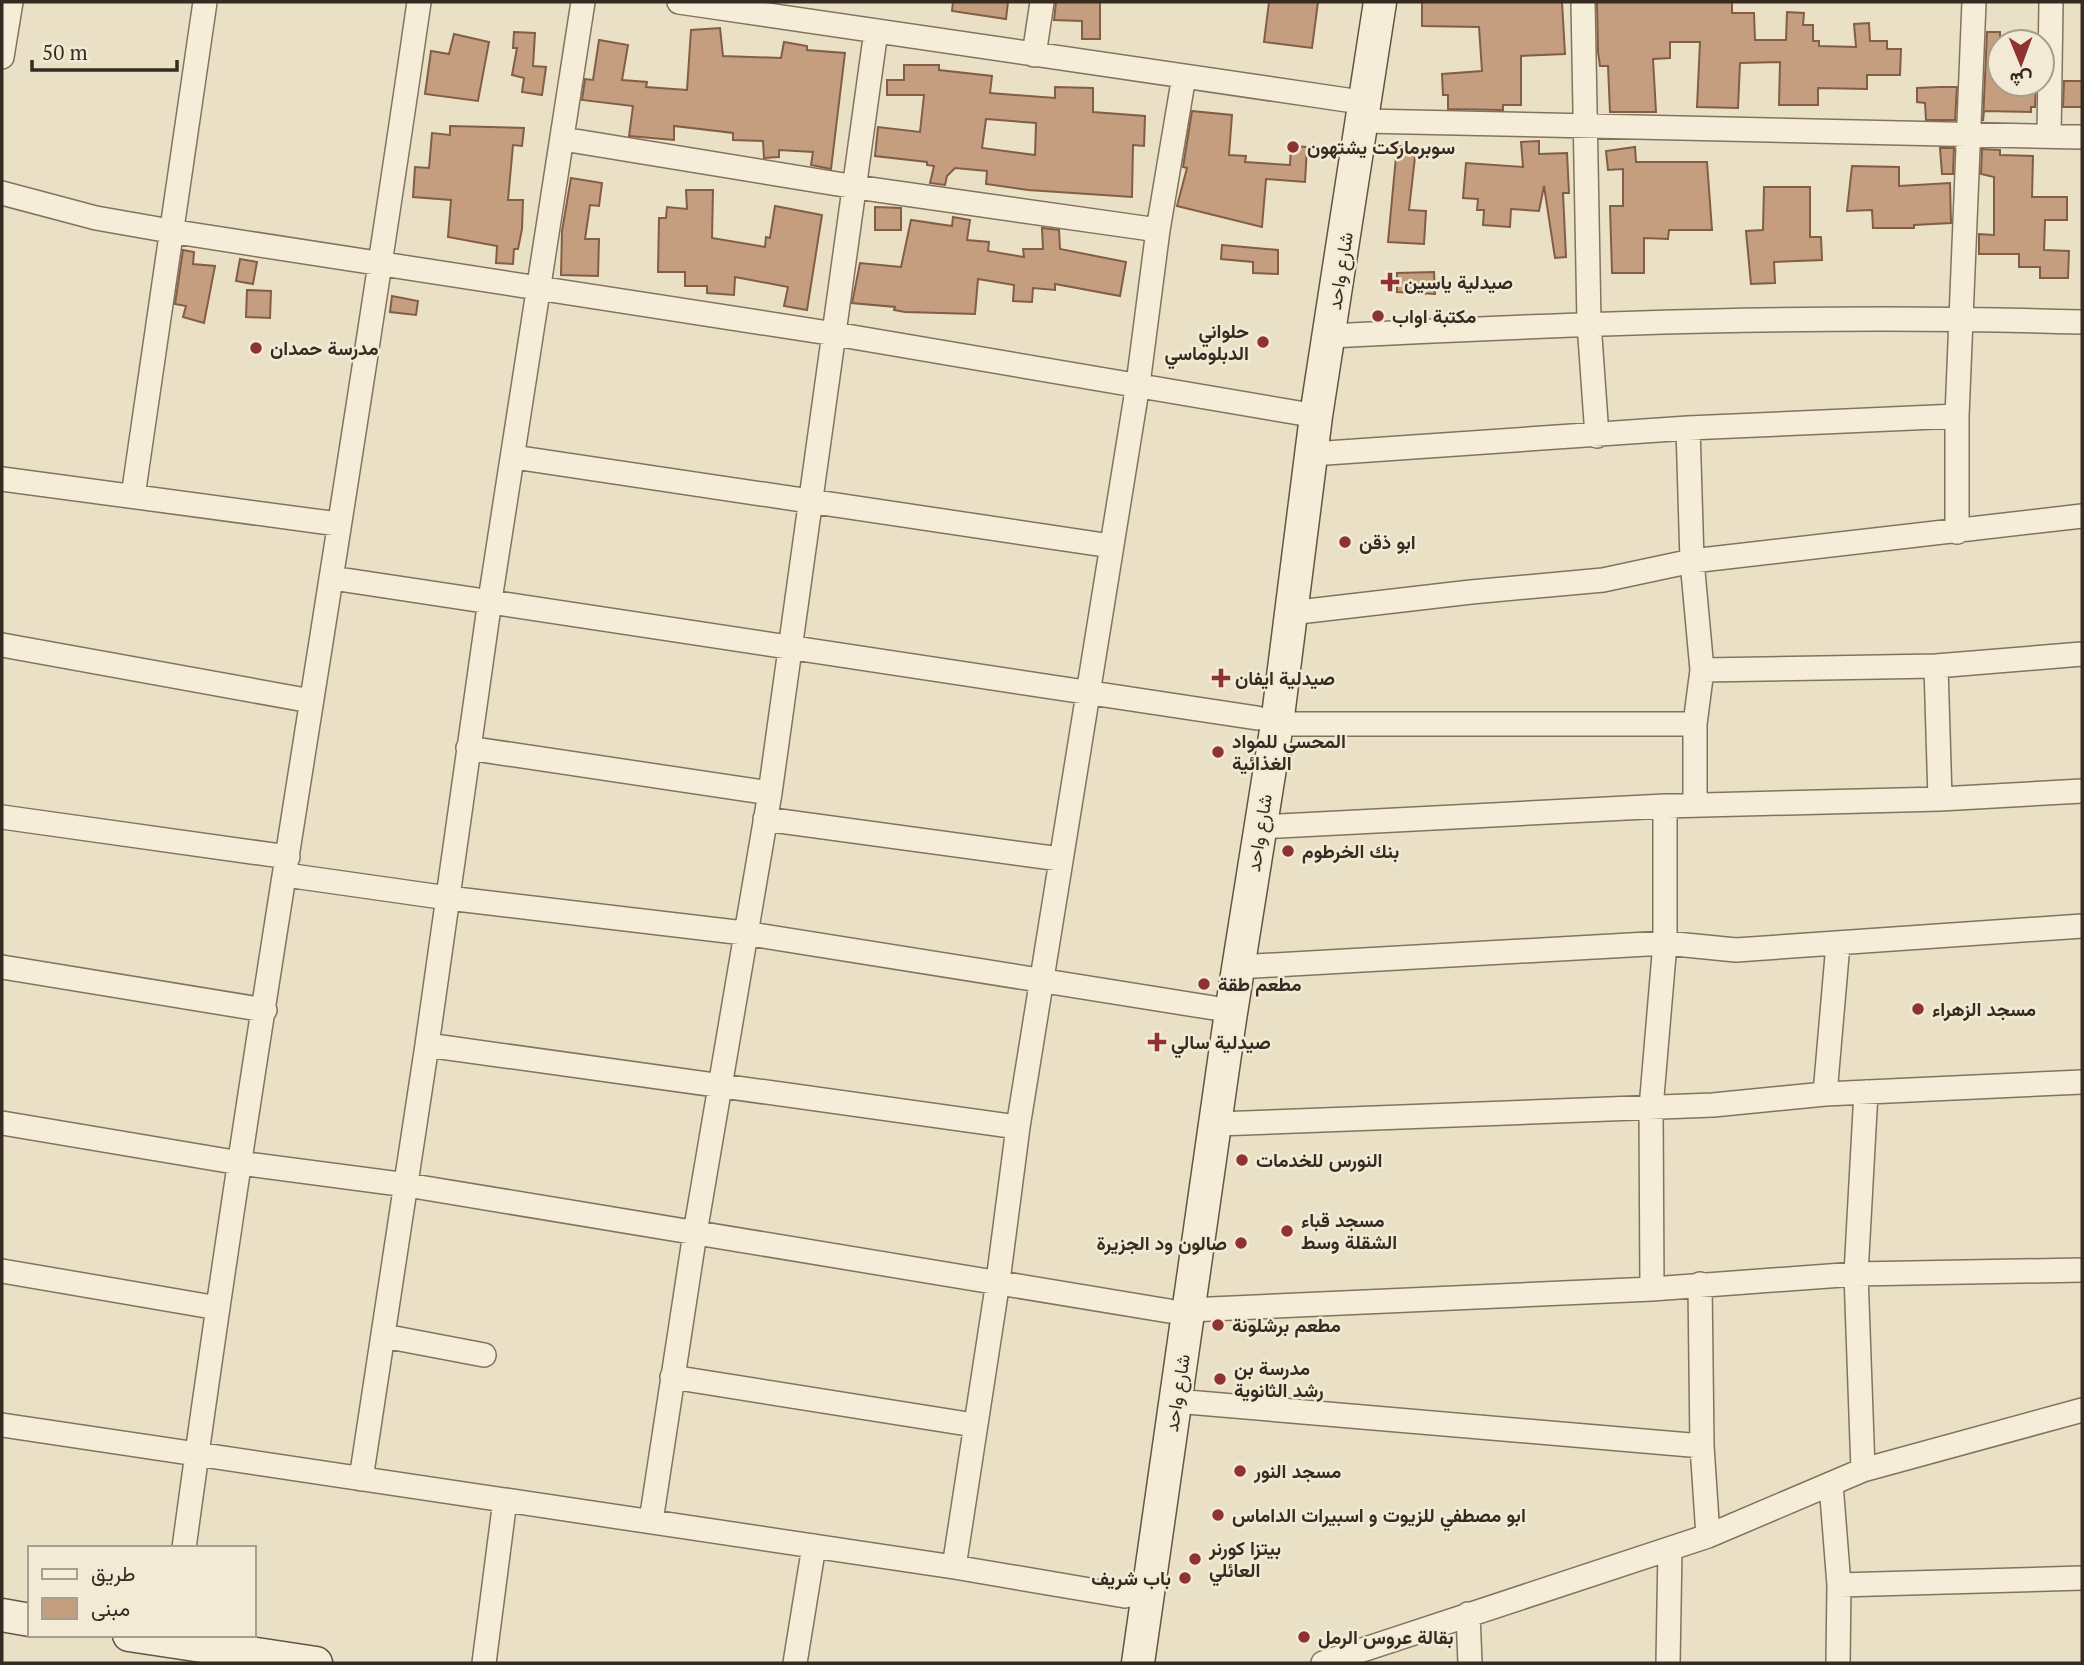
<svg xmlns="http://www.w3.org/2000/svg" width="2084" height="1665" viewBox="0 0 2084 1665" font-family="'PT Serif',Vazirmatn,serif">
<style>
.building{fill:#c59d7f;stroke:#815e45;stroke-width:2;fill-rule:evenodd}
.lines{fill:none;stroke-linecap:round;stroke-linejoin:round}
.street-casing{stroke:#84725d;stroke-width:26}
.secondary-casing{stroke:#665440;stroke-width:35}
.street{stroke:#f6edd9;stroke-width:23}
.secondary{stroke:#f6edd9;stroke-width:32}
.poi-dot{fill:#8e3332;stroke:#f3ead5;stroke-width:2.5}
.labels{text-anchor:middle;stroke-width:5;stroke-linejoin:round;paint-order:stroke}
.poi-label{font-size:19px;font-weight:bold;fill:#362b20;stroke:#f3ead5;text-anchor:start}
.street-label{font-size:19px;fill:#362b20;stroke:#f3ead5}
</style>
<rect width="100%" height="100%" fill="#eae0c6"/>
<path class="building" d="M953 2H1008L1006 19 952 11Z
M1056 2H1100V39H1082V21L1054 20Z
M1269 2H1318L1312 48 1264 42Z
M1422 2H1562L1565 54 1521 56V105H1503V110L1448 109V95H1443L1442 74 1482 71 1479 27 1422 26Z
M1597 2H1732V13H1754L1755 40H1786L1787 12 1804 13 1803 25H1813V41H1819V46L1856 47 1854 24 1869 23 1870 41H1887V49H1901L1900 75H1867V89L1818 88V105H1779L1780 62 1740 63 1738 108 1697 107 1700 42H1670V58L1653 59 1656 112H1610L1608 66H1600L1598 52Z
M720 28 723 56 781 58 784 42 807 46V50L845 53 831 169 811 165 813 152 779 150V157L764 158 763 141 733 140V133L674 126V140L629 136 633 106 582 100 585 79 593 80 599 40 628 45 622 80 647 82 646 87 687 90 691 30Z
M514 32 535 33 533 66 546 67 542 95 522 92 524 78 512 75 517 48H513Z
M1987 32H2000V84H2036L2035 107H2031V112L1984 111 1983 121Z
M454 34 489 42 478 101 425 94 431 51 449 54Z
M904 65H939V70L992 76 990 93 1055 98V87L1093 88V112L1145 116 1144 146 1133 145 1132 197 1028 190 986 184 987 171 955 168 947 176 945 185 930 183 934 166 927 165V162L875 156 878 127 920 132 924 95H887V80H904ZM986 119 1036 123 1035 155 982 148Z
M2064 81H2082V107H2063Z
M1940 87H1957L1955 120H1926L1925 103 1917 102V88Z
M1192 111 1232 115 1229 155 1246 156 1245 162 1290 165 1291 146 1307 147 1305 182 1266 179 1262 227 1177 206 1187 168 1183 167Z
M450 126 524 128 522 146 513 145 508 200H523L522 229 518 249H514L513 264 496 263 497 246 448 237 451 200 413 197 415 167 429 168 432 133 450 135Z
M1539 141V154L1567 153 1569 193H1563L1566 257 1555 258 1544 186 1539 211 1511 209 1510 227 1483 225 1484 210H1477L1478 199 1463 198 1466 163 1523 167 1521 142Z
M1397 146 1416 148 1409 210 1426 211 1424 244 1388 242Z
M1635 147 1636 162H1707L1712 230H1669L1668 239 1644 238V273H1612L1610 206H1623V169L1608 170 1606 151Z
M1940 148H1954L1953 174H1942Z
M1982 149 2000 150V155L2033 156 2032 197H2067V220H2045L2044 250 2069 251 2068 278H2040V267H2019V254H1979V234L1994 235V177L1981 174Z
M1852 166 1899 167V186L1950 183 1951 223 1914 225V228H1873L1872 210 1847 211Z
M571 178 602 183 599 206 590 205 585 239H599L598 276 561 275 562 231Z
M1764 187H1810V237H1821L1822 260 1774 262 1775 283 1751 284 1746 231 1763 230Z
M686 190H713L712 238 765 247 766 237 770 238 775 206 822 215 807 310 784 306 788 287 735 277 734 295 707 293V286H685V272H658L659 218H666L667 207 687 209Z
M875 207 901 208V230H875Z
M953 217 970 220 967 240 989 242 988 251 1024 257 1023 249H1043L1042 228 1059 230 1060 249 1126 262 1120 296 1055 284V290L1033 288 1032 302 1013 301 1014 285 978 279 975 314 905 312 894 310 895 307 852 303 860 263 901 267 911 220 952 226Z
M1222 245 1278 250V274L1253 273V262L1221 259Z
M183 250 194 252 193 264 215 266 204 323 183 317 186 306 175 304Z
M240 259 257 262 253 284 236 281Z
M1434 272 1435 294 1397 292V273Z
M247 290 271 291 270 318 246 317Z
M392 296 418 301 416 315 390 312Z"/>
<g class="lines">
<g class="street-casing">
<path id="street" d="M679 2 1347 100
M1583 2 1589 323 1597 436
M1034 55 1042 2
M2 57 11 2
M1364 121 2082 137
M2049 136 2051 2
M563 139 856 187 1158 230
M2 193 96 218 170 231 835 334 1299 413
M1330 336C1581 323 1831 314 2082 322
M1688 428 1692 561 1702 670 1695 724V804
M1312 454 1688 428 1957 416
M514 457 1111 546
M2 479 338 524
M133 496 205 2
M1957 532V416L1974 2
M332 578 1257 718
M1290 613 1471 592 1603 580 1692 561 2082 516
M2 645 311 701
M1936 666 1940 799
M1702 670 1936 666 2082 654
M1277 724H1695
M468 748 770 793
M2 817 288 857
M765 819 1060 859
M1260 827 1665 806 1940 799 2082 791
M286 875 448 898 744 933 1214 1008
M2 967 265 1010
M1238 967 1665 943 1736 950 2082 926
M427 1045 1018 1127
M1825 1094 1838 944
M2 1123 240 1163 407 1185 1169 1311
M1217 1124 1713 1105 1825 1094 2082 1082
M2 1271 218 1308
M1700 1284 1702 1446 1708 1536
M1652 1289 1651 1108 1665 943V806
M1189 1310 1652 1289 1856 1274 2082 1270
M384 1336 484 1355
M672 1377 974 1425
M1175 1401 1702 1446
M2 1425 954 1567 1125 1596
M1863 1470 1856 1274 1866 1092
M361 1479 427 1045 490 600 583 2
M1831 1484 1839 1585 1838 1663
M651 1521 695 1233 770 793 876 31
M184 1548C254 1031 345 518 419 2
M954 1567 998 1281 1018 1127 1138 384 1158 230 1184 76
M1839 1585 2082 1578
M1468 1614 1470 1663
M484 1663 505 1500
M795 1663 814 1546
M1323 1663 1708 1536 1863 1470 2082 1410
M1668 1663 1670 1549"/>
</g>
<g class="secondary-casing">
<path id="secondary" d="M2 1615 30 1620
M129 1635 316 1663
M1138 1663 1230 1019 1277 724 1316 416 1380 2"/>
</g>
<use href="#street" class="street"/>
<use href="#secondary" class="secondary"/>
</g>
<g class="poi-dot">
<circle cx="1293" cy="147" r="7"/>
<path d="M1386.5 271.5h7v7h7v7h-7v7h-7v-7h-7v-7h7z"/>
<circle cx="1378" cy="316" r="7"/>
<circle cx="1263" cy="342" r="7"/>
<circle cx="256" cy="348" r="7"/>
<circle cx="1345" cy="542" r="7"/>
<path d="M1217.5 667.5h7v7h7v7h-7v7h-7v-7h-7v-7h7z"/>
<circle cx="1218" cy="752" r="7"/>
<circle cx="1288" cy="851" r="7"/>
<circle cx="1204" cy="984" r="7"/>
<circle cx="1918" cy="1009" r="7"/>
<path d="M1153.5 1031.5h7v7h7v7h-7v7h-7v-7h-7v-7h7z"/>
<circle cx="1242" cy="1160" r="7"/>
<circle cx="1287" cy="1231" r="7"/>
<circle cx="1241" cy="1243" r="7"/>
<circle cx="1218" cy="1325" r="7"/>
<circle cx="1220" cy="1379" r="7"/>
<circle cx="1240" cy="1471" r="7"/>
<circle cx="1218" cy="1515" r="7"/>
<circle cx="1195" cy="1559" r="7"/>
<circle cx="1185" cy="1578" r="7"/>
<circle cx="1304" cy="1637" r="7"/>
</g>
<g class="labels">
<g class="poi-label">
<text x="1307" y="154">سوبرماركت يشتهون</text>
<text x="1404" y="289">صيدلية ياسين</text>
<text x="1392" y="323">مكتبة اواب</text>
<text x="1249" y="338" text-anchor="end">حلواني<tspan x="1249" dy="22">الدبلوماسي</tspan></text>
<text x="270" y="355">مدرسة حمدان</text>
<text x="1359" y="549">ابو ذقن</text>
<text x="1235" y="685">صيدلية ايفان</text>
<text x="1232" y="748">المحسي للمواد<tspan x="1232" dy="22">الغذائية</tspan></text>
<text x="1302" y="858">بنك الخرطوم</text>
<text x="1218" y="991">مطعم طقة</text>
<text x="1932" y="1016">مسجد الزهراء</text>
<text x="1171" y="1049">صيدلية سالي</text>
<text x="1256" y="1167">النورس للخدمات</text>
<text x="1301" y="1227">مسجد قباء<tspan x="1301" dy="22">الشقلة وسط</tspan></text>
<text x="1227" y="1250" text-anchor="end">صالون ود الجزيرة</text>
<text x="1232" y="1332">مطعم برشلونة</text>
<text x="1234" y="1375">مدرسة بن<tspan x="1234" dy="22">رشد الثانوية</tspan></text>
<text x="1254" y="1478">مسجد النور</text>
<text x="1232" y="1522">ابو مصطفي للزيوت و اسبيرات الداماس</text>
<text x="1209" y="1555">بيتزا كورنر<tspan x="1209" dy="22">العائلي</tspan></text>
<text x="1171" y="1585" text-anchor="end">باب شريف</text>
<text x="1318" y="1644">بقالة عروس الرمل</text>
</g>
<g class="street-label">
<text transform="translate(1340 271) rotate(-81)" y="7">شارع واحد</text>
<text transform="translate(1259 833) rotate(-81)" y="7">شارع واحد</text>
<text transform="translate(1177 1393) rotate(-81)" y="7">شارع واحد</text>
</g>
</g>
<rect width="2084" height="1665" fill="none" stroke="#362b20" stroke-width="7"/>
<rect x="28" y="1546" width="228" height="91" fill="#f3ead5" stroke="#a79e8d" stroke-width="2"/>
<rect x="42" y="1569" width="35" height="10" fill="#f6edd9" stroke="#a79e8d" stroke-width="2"/>
<text x="91" y="1581" font-size="21" fill="#362b20">طريق</text>
<rect x="42" y="1598" width="35" height="21" fill="#c59d7f" stroke="#a79e8d" stroke-width="2"/>
<text x="91" y="1616" font-size="21" fill="#362b20">مبنى</text>
<g transform="translate(2021 63) rotate(179)"><circle r="33" fill="#f3ead5" stroke="#a79e8d" stroke-width="2"/>
<path d="M0-5L12 26L0 18L-12 26Z" fill="#8e3332"/>
<text y="-10" font-size="19" font-weight="bold" text-anchor="middle" fill="#362b20">ش</text>
</g>
<path d="M32 60v10h145v-10" fill="none" stroke="#362b20" stroke-width="3.5"/>
<text x="42" y="60" font-size="21" fill="#362b20" stroke="#f3ead5" stroke-width="5" paint-order="stroke">50 m</text>
</svg>
